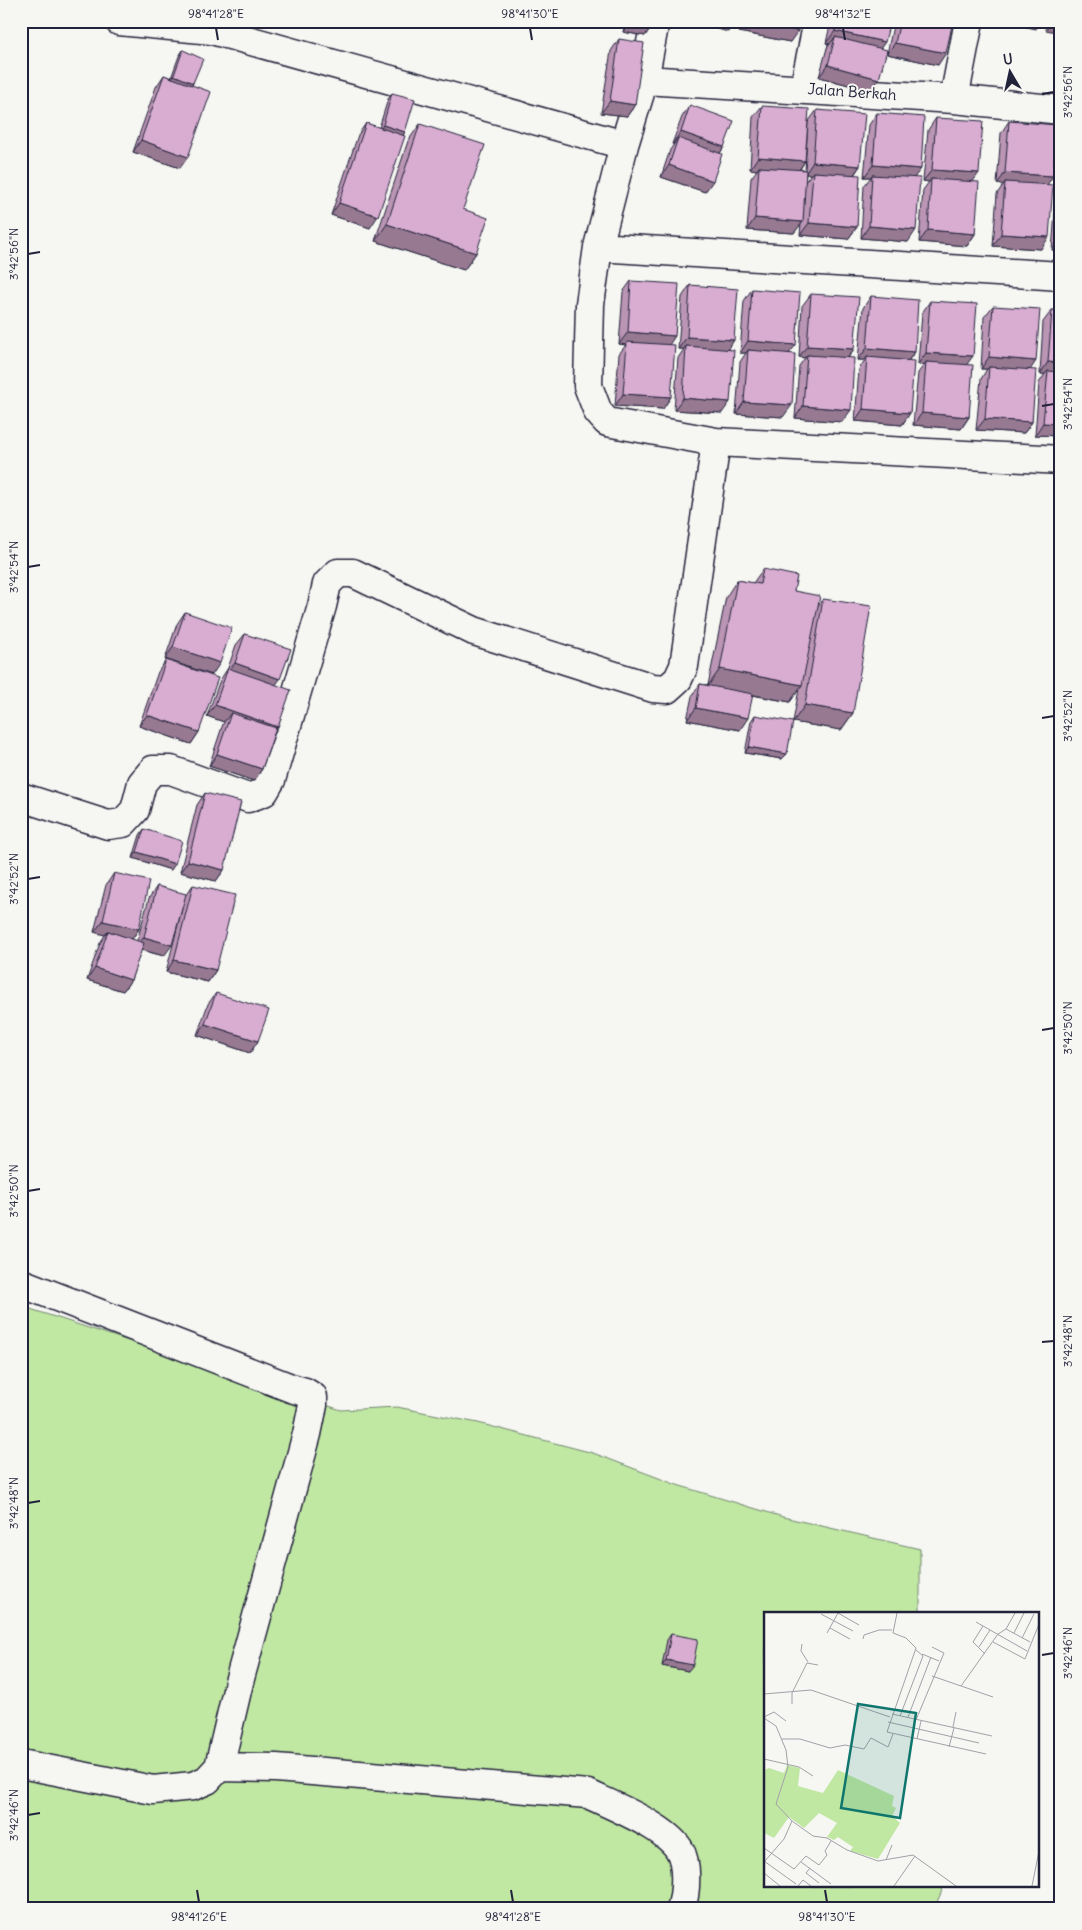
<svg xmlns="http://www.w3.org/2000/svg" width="1082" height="1930" viewBox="0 0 1082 1930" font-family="Delius,sans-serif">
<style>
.green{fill:#c0e8a3;stroke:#71856f}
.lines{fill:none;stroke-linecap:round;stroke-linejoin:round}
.minor-casing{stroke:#22223b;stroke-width:31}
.minor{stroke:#f6f6f2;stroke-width:28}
.wall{fill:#ba95b4;stroke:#22223b;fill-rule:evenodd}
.shaded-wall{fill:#977992;stroke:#22223b}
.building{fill:#d8add1;stroke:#22223b}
.ticks{fill:none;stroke:#22223b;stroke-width:2}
.labels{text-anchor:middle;stroke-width:4;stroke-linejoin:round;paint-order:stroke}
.street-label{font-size:15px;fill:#22223b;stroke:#f6f6f2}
.inset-road{fill:none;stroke:#a1a1a9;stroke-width:1}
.view{fill:#0f766e;fill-opacity:0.15;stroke:#0f766e;stroke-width:2.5}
.inset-edge{fill:none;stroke:#22223b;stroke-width:2.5}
.neatline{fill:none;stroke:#22223b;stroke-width:2}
.ticks-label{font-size:12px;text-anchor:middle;fill:#22223b}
</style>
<rect width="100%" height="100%" fill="#f6f6f2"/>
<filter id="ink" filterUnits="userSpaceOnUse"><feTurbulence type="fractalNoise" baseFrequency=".02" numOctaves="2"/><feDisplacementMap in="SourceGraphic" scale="10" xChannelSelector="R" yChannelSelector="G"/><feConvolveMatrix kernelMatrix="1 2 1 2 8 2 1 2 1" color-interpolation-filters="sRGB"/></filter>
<g filter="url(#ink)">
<path class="green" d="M21 1306 341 1410 397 1407 478 1423 593 1453 677 1485 783 1517 920 1549V1614H766V1886H944L934 1909H21Z"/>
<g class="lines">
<g class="minor-casing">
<path id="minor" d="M119 21 212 30 624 145
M655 21 644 80 624 145 598 247 590 304 588 386 598 412 607 422 716 442 1061 460
M644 80 954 99 1061 110
M804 89 818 21
M954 99 969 21
M598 247 1061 276
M21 797 108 825 123 823 135 810 142 783 153 770H171L248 798 264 792 271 780 322 606 327 584 338 573H353L474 631 653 688 667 689 678 679 684 666 716 442
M21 1283 291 1388 305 1392 313 1397V1405L307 1434 239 1682 219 1767 207 1780 193 1786 153 1790 21 1764
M219 1767 276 1768 588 1794C613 1806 664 1826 679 1849 688 1863 686 1893 681 1909"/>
</g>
<use href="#minor" class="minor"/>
</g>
<path class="wall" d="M625 21H650L649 30 645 36 623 32Z
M741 21H800L790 42 739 32Z
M831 21H890L880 48 871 91 819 77 827 48 830 44 826 43Z
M894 21H953L938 65 887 54Z
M1047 21H1061L1046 30Z
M619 39 635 105 627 116 601 113 611 51Z
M183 50 193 83 192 85 180 168 133 152 156 87 164 75 171 78 179 56Z
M392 93 405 132 403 135 370 228 331 215 358 135 366 123 379 128 388 99Z
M690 105 724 147 720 153 705 192 661 177 670 150 674 144H672L682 117Z
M762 106 805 161 800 169 805 170 808 122 817 110 860 166 854 175 857 227 848 239 800 235 801 223 794 233 747 230 751 178 757 170 750 169 753 117ZM806 174H811L805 182Z
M877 113 915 177 908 242 861 238 864 186 871 177H864L869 125Z
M936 118 973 182 975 234 967 246 919 242 923 190 929 182 923 181 928 130Z
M1009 121 1047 185 1041 249 993 246 997 194 1003 185 997 184 1001 133Z
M420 124 463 209 476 253 464 270 375 241 408 141Z
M1061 135V189H1056L1060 137Z
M1061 191V250H1052L1056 198Z
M631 281 669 345 663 409 615 406 619 354 626 345 619 344 623 292Z
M690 285 734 340 728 349 722 413 674 410 678 358 684 349H678L682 297Z
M752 289 790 353 783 417 736 414 740 362 746 353H740L744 301Z
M811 294 854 349 848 358 842 422 795 418 799 366 805 358 799 357 802 306Z
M871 296 915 352 908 361 910 413 902 425 855 421 859 369 865 360H858L863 308Z
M930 301 967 365 969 417 961 429 913 425 918 373 924 365 918 364 922 313Z
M993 306 1030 370 1032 422 1024 433 976 430 981 379 987 369H981L984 317Z
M1052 310 1061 311V436L1035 435 1039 383 1045 374H1040L1043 322Z
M763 569 817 607 823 599 853 713 841 730 793 722 799 689 790 702 752 695 740 730 687 720 692 696 700 684 708 685 726 597 737 580 753 583Z
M185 612 212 675 165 659 177 624Z
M245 634 276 685V730L262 769 254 781 209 766 223 724 224 722 207 716 220 680 228 668 236 645Z
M166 660 199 732 191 744 139 726 158 672Z
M755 715 782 759 745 753 751 721Z
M205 793 224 870 216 881 180 872 197 805Z
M144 829 171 870 133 858 140 835Z
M114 873 139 929 132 939 137 941 149 898 157 886 185 896 193 885 216 970 208 982 166 972 184 901 164 956 141 950 131 980 123 991 87 980 100 943 105 935 94 932 106 885Z
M216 993 258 1041 250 1053 197 1035 208 1004Z
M671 1634 688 1671 662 1666 667 1640Z"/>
<path class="shaded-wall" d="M689 21H735L728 32Z
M746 21H752L798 31 790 42 739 32Z
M1000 21H1042L1036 29Z
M1052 21H1061V33L1046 30Z
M627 26 649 30 645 36 623 32Z
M835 31 885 42 877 53 835 37 830 44 826 43Z
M895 43 946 53 938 65 887 54Z
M828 65 879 79 871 91 819 77Z
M174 75 193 83 189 89 170 81Z
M610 101 635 105 627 116 601 113Z
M383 125 405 132 401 138 379 131Z
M681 132 724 147 716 159 678 138 674 144H672Z
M141 140 188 157 180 168 133 152Z
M758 157 805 161 797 173 759 167 757 170 750 169Z
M813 162 860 166 852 177 813 172 811 174H805Z
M669 165 713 181 705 192 661 177Z
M873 165 921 169 912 180 872 175 871 177H864Z
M932 170 979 173 971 184 931 179 929 182 923 181Z
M1005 173 1053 176 1045 188 1005 182 1003 185 997 184Z
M1061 182V189H1056Z
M339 203 378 216 370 228 331 215Z
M755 218 803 222 794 233 747 230Z
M809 223 857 227 848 239 800 235Z
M387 224 476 253 464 270 375 241Z
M869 226 916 230 908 242 861 238Z
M928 230 975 234 967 246 919 242Z
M1001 234 1049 237 1041 249 993 246Z
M1060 238 1061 250H1052Z
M628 332 675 336 667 348 627 342 626 345 619 344Z
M687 337 734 340 726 352 686 346 684 349H678Z
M748 341 796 345 787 356 748 350 746 353H740Z
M807 346 854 349 846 360 807 355 805 358 799 357Z
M867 348 915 352 906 363 867 357 865 360H858Z
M926 353 973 356 965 367 926 362 924 365 918 364Z
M989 357 1036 361 1028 373 989 367 987 369H981Z
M1048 362 1061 363V375L1048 371 1045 374H1040Z
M623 394 671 397 663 409 615 406Z
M683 398 730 402 722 413 674 410Z
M744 402 792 405 783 417 736 414Z
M803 406 851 410 842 422 795 418Z
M863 409 910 413 902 425 855 421Z
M922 413 969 417 961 429 913 425Z
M985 419 1032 422 1024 433 976 430Z
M1043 423 1061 424V436L1035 435Z
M173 647 220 663 212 675 165 659Z
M235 663 280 679 272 690 226 674Z
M720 669 802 685 790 702 708 686Z
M215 705 278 727 270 738 231 713 224 722 207 716Z
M805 705 853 713 841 730 793 722Z
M696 708 748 718 740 730 687 720Z
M147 715 199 732 191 744 139 726Z
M749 747 787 754 782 759 745 753Z
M217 754 262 769 254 781 209 766Z
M137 852 175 864 171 870 133 858Z
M188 861 224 870 216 881 180 872Z
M103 921 139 929 131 940 108 931 105 935 94 932Z
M144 937 172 945 164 956 135 948Z
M174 960 216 970 208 982 166 972Z
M95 968 131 980 123 991 87 980Z
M205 1024 258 1041 250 1053 197 1035Z
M666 1660 693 1665 688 1671 662 1666Z"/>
<path class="building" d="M628 21H650L649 30 627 26Z
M752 21H800L798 31Z
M837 21H890L885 42 835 31Z
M900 21H953L946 53 895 43Z
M835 37 887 50 879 79 828 65Z
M619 39 644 43 635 105 610 101Z
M183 50 203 59 193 83 174 75Z
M164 75 211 92 188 157 141 140Z
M392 93 415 99 405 132 383 125Z
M690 105 734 121 724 147 681 132Z
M762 106 809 109 805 161 758 157Z
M817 110 865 114 860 166 813 162Z
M877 113 924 117 921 169 873 165Z
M936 118 983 121 979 173 932 170Z
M1009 121 1057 125 1053 176 1005 173Z
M366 123 405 136 378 216 339 203Z
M420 124 485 145 463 209 488 218 476 253 387 224Z
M678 138 722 154 713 181 669 165Z
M759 167 806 170 803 222 755 218Z
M813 172 860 175 857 227 809 223Z
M872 175 920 178 916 230 869 226Z
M931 179 979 182 975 234 928 230Z
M1005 182 1053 185 1049 237 1001 234Z
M631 281 679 284 675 336 628 332Z
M690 285 738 289 734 340 687 337Z
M752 289 800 293 796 345 748 341Z
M811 294 859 297 854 349 807 346Z
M871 296 918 300 915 352 867 348Z
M930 301 977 304 973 356 926 353Z
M993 306 1040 309 1036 361 989 357Z
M1052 310 1061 311V363L1048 362Z
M627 342 675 345 671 397 623 394Z
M686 346 734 350 730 402 683 398Z
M748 350 795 354 792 405 744 402Z
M807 355 854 358 851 410 803 406Z
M867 357 914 361 910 413 863 409Z
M926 362 973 365 969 417 922 413Z
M989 367 1036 370 1032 422 985 419Z
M1048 371 1061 372V424L1043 423Z
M763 569 797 576 794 591 820 596 802 685 720 669 737 580 760 584Z
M823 599 871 606 853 713 805 705Z
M185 612 232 628 220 663 173 647Z
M245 634 291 649 280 679 235 663Z
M166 660 218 678 199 732 147 715Z
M228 668 291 690 278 727 215 705Z
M700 684 753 694 748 718 696 708Z
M231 713 276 728 262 769 217 754Z
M755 715 793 722 787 754 749 747Z
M205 793 241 802 224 870 188 861Z
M144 829 182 841 175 864 137 852Z
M114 873 149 881 139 929 103 921Z
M193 885 235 895 216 970 174 960Z
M157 886 186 894 172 945 144 937Z
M108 931 144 943 131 980 95 968Z
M216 993 269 1010 258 1041 205 1024Z
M671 1634 698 1639 693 1665 666 1660Z"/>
</g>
<path class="ticks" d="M216 28 218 40M530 28 532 40M843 28 845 40M1042 94 1054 92M28 254 40 252M1042 406 1054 404M28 567 40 565M1042 718 1054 716M28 879 40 877M1042 1030 1054 1028M28 1191 40 1189M1042 1342 1054 1341M28 1503 40 1501M1042 1655 1054 1653M28 1815 40 1813M197 1890 199 1902M511 1890 513 1902M825 1890 827 1902"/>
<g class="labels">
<g class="street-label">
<text transform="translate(852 92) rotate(4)" y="5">Jalan Berkah</text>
</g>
</g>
<g transform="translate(764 1612)">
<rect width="275" height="275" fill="#f6f6f2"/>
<path d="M23 153 36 156 34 174 59 181 74 158 130 184 128 194 132 196 128 204 136 211 114 247 86 239 89 235 74 225 70 228 63 225 73 211 55 201 40 216 25 205 10 226 0 221V158L5 156 20 161Z" fill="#c0e8a3"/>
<path class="inset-road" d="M74 1 95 13M133 1 129 21 142 26 152 36 123 120 222 142M57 2 89 19M212 10 263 39M219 14 209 30 221 42M66 16 86 27M242 17 266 30M63 21 74 1M250 21 260 1M258 26 270 2M99 27 100 23 115 18H128M229 30 261 47 275 12M38 32 37 39 44 50M215 35 226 18M158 42 175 49M168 64 229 85M197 74 234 22 242 17 251 1M0 82 47 78 126 105M28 92V81L43 51 54 53M128 102 228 124M136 104 159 44 152 38M0 105 10 100 22 109M144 105 167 45M0 106 12 114 22 138 24 155 12 192 28 209 20 227 0 250M152 108 180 41 168 35M124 110 215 131M189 115 192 100M18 127H36L66 136 81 133 100 137 107 126 124 135 129 122M153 127 157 109M185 135 190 116M0 147 35 155 49 164M28 209 49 224 63 226 83 238 114 249 149 243 192 274M0 236 30 257 42 244 55 253 63 243 61 239 67 229M122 248 128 233M0 249 32 272M37 250 67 272M46 256 42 261 55 271M0 261 16 274M34 274 39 268 47 274M130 274 151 244M268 274 275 239"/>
<path class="view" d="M94 92 152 101 136 206 77 196Z"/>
<rect width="275" height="275" class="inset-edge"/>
</g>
<rect width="1082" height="1930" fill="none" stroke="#f6f6f2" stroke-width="55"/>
<g transform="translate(1010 72) rotate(351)" stroke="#f6f6f2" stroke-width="4" paint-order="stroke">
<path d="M0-4L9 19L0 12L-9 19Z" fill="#22223b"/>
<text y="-8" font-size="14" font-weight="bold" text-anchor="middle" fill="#22223b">U</text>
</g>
<rect x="28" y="28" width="1026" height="1874" class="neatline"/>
<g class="ticks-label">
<text x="216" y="18">98°41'28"E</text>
<text x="530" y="18">98°41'30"E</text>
<text x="843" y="18">98°41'32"E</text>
<text transform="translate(1068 92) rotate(-90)" y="4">3°42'56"N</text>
<text transform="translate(14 254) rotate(-90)" y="4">3°42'56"N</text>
<text transform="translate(1068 404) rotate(-90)" y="4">3°42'54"N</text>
<text transform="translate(14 567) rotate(-90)" y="4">3°42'54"N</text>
<text transform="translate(1068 716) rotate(-90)" y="4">3°42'52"N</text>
<text transform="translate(14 879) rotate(-90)" y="4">3°42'52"N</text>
<text transform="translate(1068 1028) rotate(-90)" y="4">3°42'50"N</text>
<text transform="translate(14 1191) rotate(-90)" y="4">3°42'50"N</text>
<text transform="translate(1068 1341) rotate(-90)" y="4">3°42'48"N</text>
<text transform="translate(14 1503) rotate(-90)" y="4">3°42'48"N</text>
<text transform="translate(1068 1653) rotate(-90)" y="4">3°42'46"N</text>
<text transform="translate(14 1815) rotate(-90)" y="4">3°42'46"N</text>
<text x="199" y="1921">98°41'26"E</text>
<text x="513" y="1921">98°41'28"E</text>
<text x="827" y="1921">98°41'30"E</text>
</g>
</svg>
